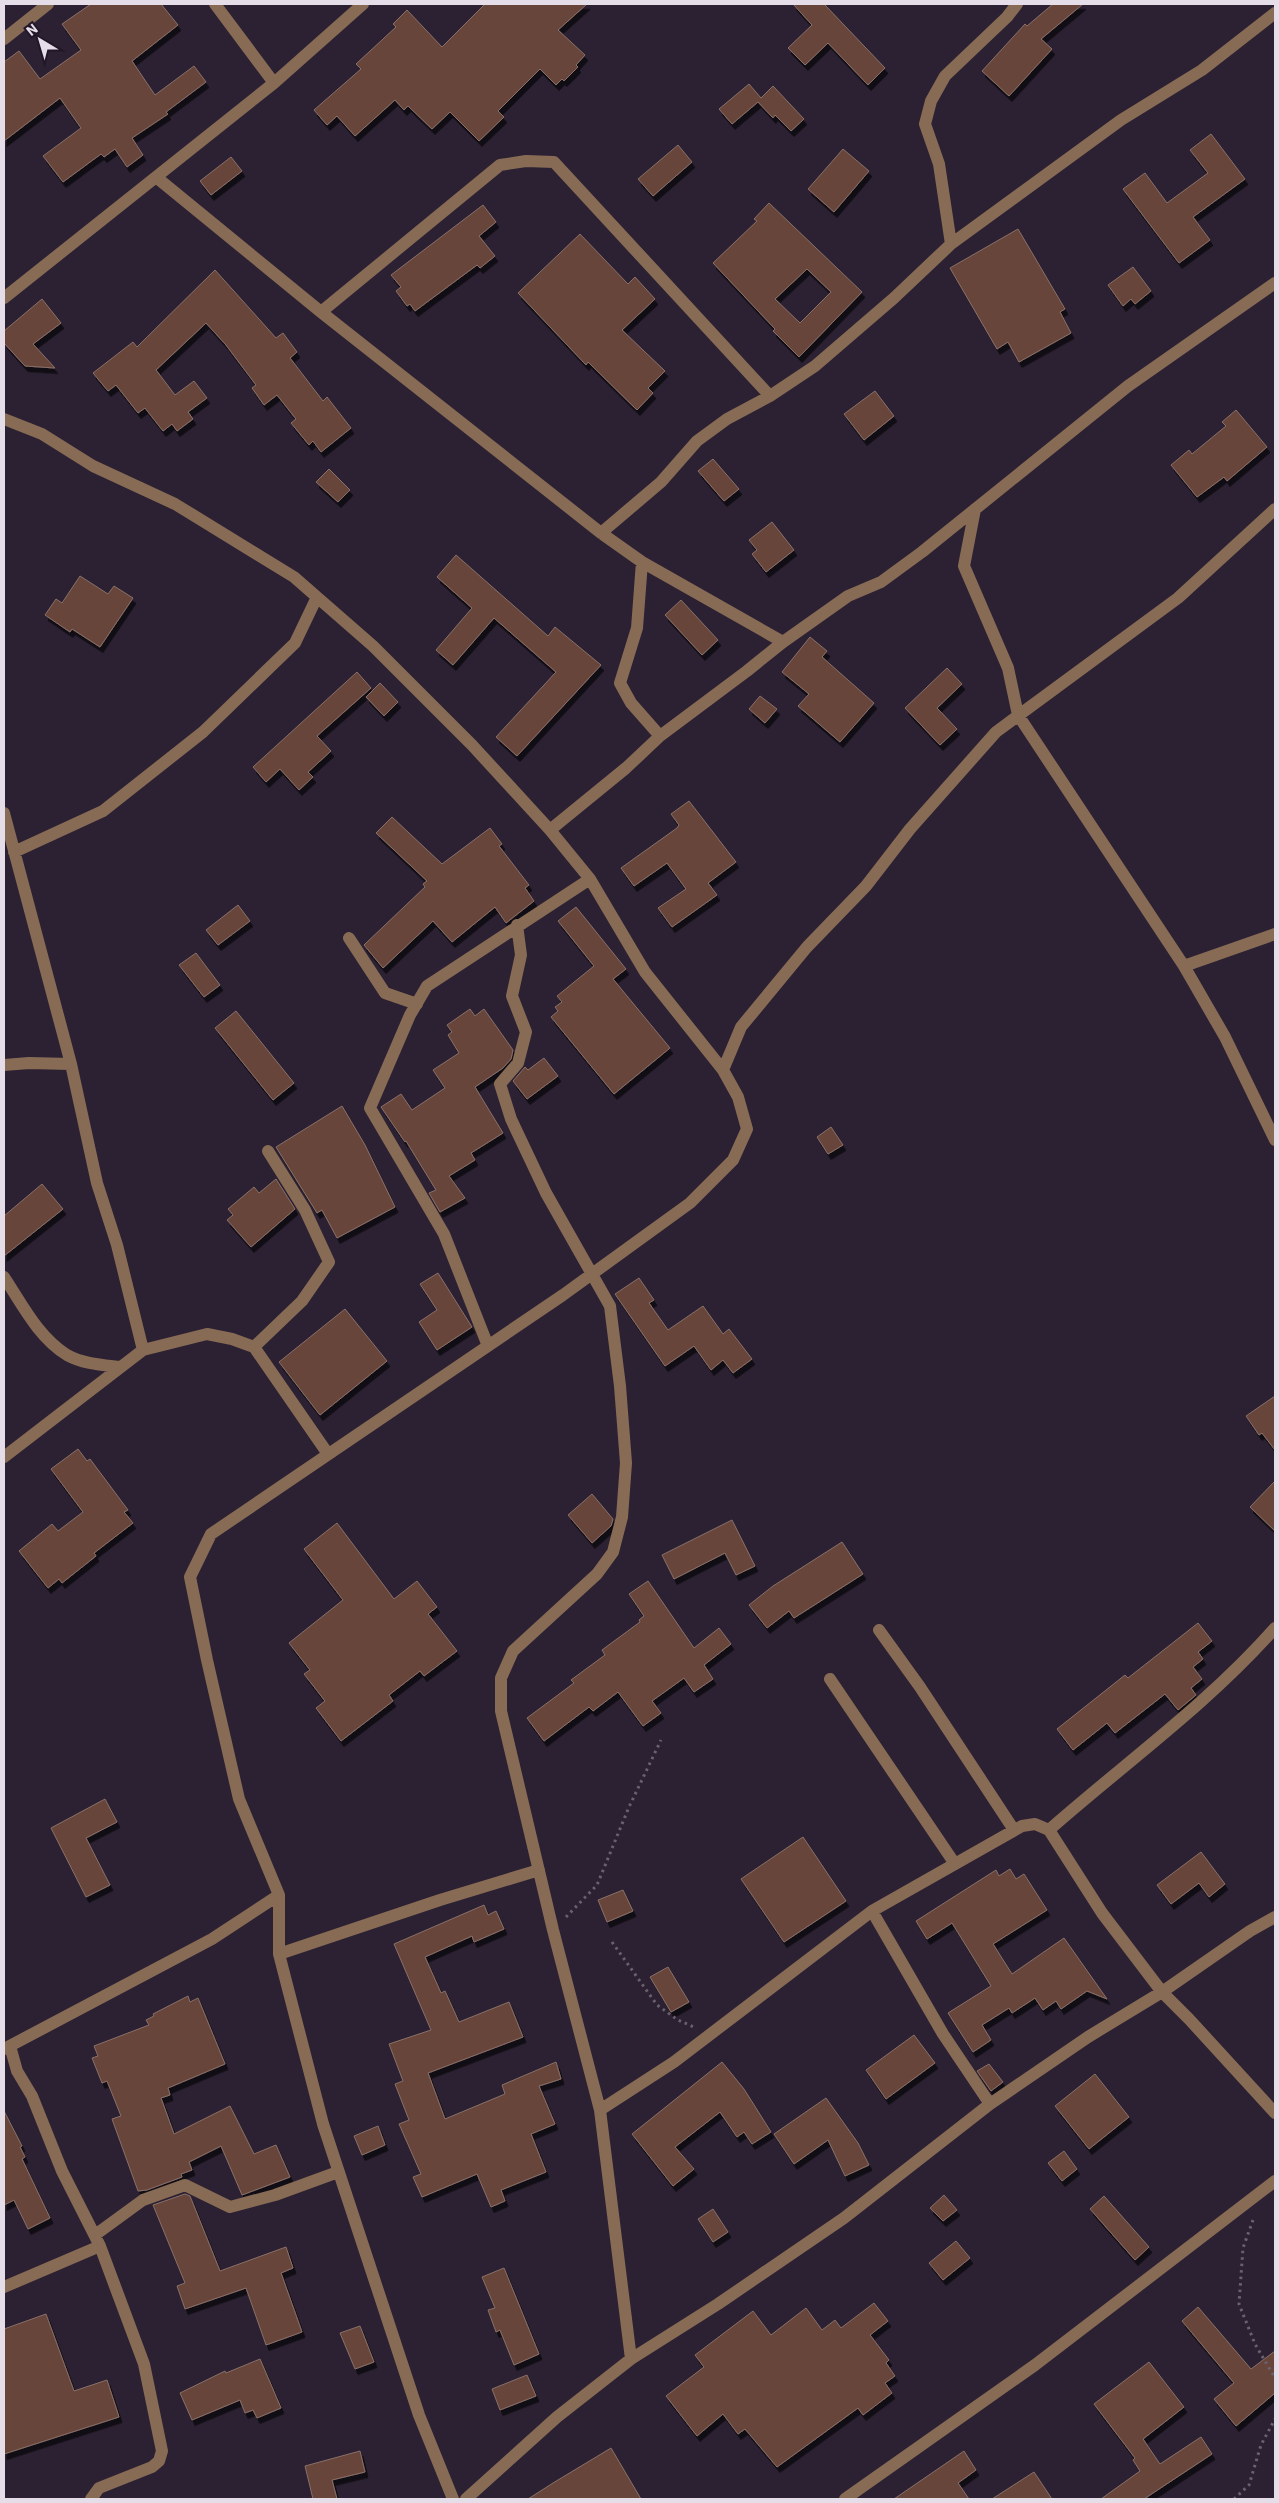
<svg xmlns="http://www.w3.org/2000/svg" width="1279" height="2503" viewBox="0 0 1279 2503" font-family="'IBM Plex Sans',sans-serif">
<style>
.building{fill:#68453b;stroke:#897068;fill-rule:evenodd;filter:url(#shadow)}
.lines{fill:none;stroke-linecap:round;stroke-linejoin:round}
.path{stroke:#6a6170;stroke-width:3;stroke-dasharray:2.5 4;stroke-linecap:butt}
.minor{stroke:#886b55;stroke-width:12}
</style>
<defs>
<filter id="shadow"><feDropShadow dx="3" dy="5.5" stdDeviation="0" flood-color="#0009"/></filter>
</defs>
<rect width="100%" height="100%" fill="#2b2132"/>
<path class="building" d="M91 4H161L178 25 132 61 155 95 194 66 206 82 166 112 168 114 132 138 143 155 127 167 115 149 104 157 101 154 63 182 43 156 81 128 60 98 4 141V62L19 51 40 79 81 50 62 24Z
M485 4H587L558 30 585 55 576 65 578 67 564 81 562 79 556 85 540 69 498 111 504 117 479 141 450 112 432 129 408 106 404 110 395 100 355 136 337 116 327 125 314 110 361 69 356 64 396 27 393 24 407 10 442 47Z
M793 4H824L885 68 868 85 828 43 805 65 788 48 812 25Z
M1053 4H1083L1041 39 1052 49 1009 96 982 71 1025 24 1027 26Z
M749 84 761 98 773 86 804 119 791 131 775 115 773 118 758 102 732 124 719 109Z
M1211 134 1245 179 1193 217 1210 240 1179 263 1123 189 1145 173 1167 203 1208 173 1190 150Z
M678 145 692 162 653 196 638 179Z
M843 149 869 171 834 212 808 189Z
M231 157 242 171 211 195 200 181Z
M769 203 862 292 799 357 773 331 775 329 713 263 757 221 754 219ZM807 269 831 292 800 323 775 299Z
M483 205 496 222 479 236 495 256 480 268 477 265 415 311 410 304 407 306 396 291 401 287 391 275Z
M1018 229 1065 309 1060 312 1071 333 1019 362 1008 342 997 349 950 268Z
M580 234 628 284 635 277 655 299 622 330 665 371 648 388 653 393 637 410 588 362 586 365 518 293Z
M1133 267 1151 291 1135 304 1131 299 1123 306 1108 285Z
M215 270 276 338 283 333 297 352 290 358 323 401 327 397 351 428 321 452 313 441 309 445 291 423 296 419 277 395 264 405 252 388 256 385 226 345 206 323 156 370 175 395 194 381 207 398 188 412 193 419 177 431 172 424 163 431 145 408 138 413 116 385 108 391 93 373 133 342 137 347Z
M42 299 61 323 33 344 55 368 25 366 4 343V331Z
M875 391 894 416 864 440 844 414Z
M1236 410 1267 447 1227 481 1224 477 1197 497 1171 465 1189 450 1192 454 1226 426 1222 422Z
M713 459 739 489 724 501 698 471Z
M329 469 350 490 338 502 316 482Z
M772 522 794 550 766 572 752 554 757 550 749 540Z
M456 555 548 636 555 627 601 665 517 756 496 737 556 672 494 618 453 665 436 650 472 608 437 577Z
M80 576 108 594 114 586 133 598 100 647 72 629 70 632 45 615 56 599 62 603Z
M681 600 718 640 702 655 665 615Z
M810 637 827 651 822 657 874 703 840 742 798 706 809 694 782 672Z
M947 668 962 684 937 708 957 729 940 745 905 708Z
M357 672 371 688 317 736 331 751 308 772 313 777 299 790 280 769 266 782 253 767Z
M380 683 398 702 384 716 366 697Z
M760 696 777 709 765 723 749 709Z
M689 801 736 862 708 883 717 895 672 927 658 908 686 889 667 863 634 886 621 868 677 828 679 825 671 814Z
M392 817 442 864 490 828 502 844 499 846 529 885 525 888 534 901 506 923 495 907 452 942 433 921 383 968 364 945 425 887 423 884 427 881 376 833Z
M238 905 250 921 218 945 206 930Z
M576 907 626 969 613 979 670 1048 614 1094 551 1017 558 1011 555 1007 562 1002 557 996 594 966 558 921Z
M196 953 220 985 204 997 179 965Z
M470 1009 475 1016 484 1009 513 1050 511 1059 503 1068 475 1087 503 1133 471 1153 475 1160 449 1176 465 1198 440 1212 429 1193 436 1190 406 1141 405 1142 381 1107 401 1094 412 1110 445 1088 433 1070 459 1053 448 1035 452 1032 447 1025Z
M236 1011 294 1083 273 1100 215 1028Z
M544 1058 558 1076 527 1099 513 1081 525 1067 528 1070Z
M342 1106 365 1145 395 1207 337 1238 322 1210 317 1213 276 1147Z
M831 1127 843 1145 828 1154 817 1137Z
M276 1179 295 1209 251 1247 227 1220 233 1215 228 1209 254 1187 259 1193Z
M42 1184 63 1209 4 1256V1216Z
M438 1273 472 1327 437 1350 419 1322 437 1310 420 1284Z
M639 1278 654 1300 649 1303 668 1330 703 1306 723 1334 729 1329 752 1359 733 1373 723 1360 711 1370 694 1346 665 1366 615 1294Z
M345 1309 387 1361 320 1415 279 1362Z
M1275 1396V1450L1262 1433 1259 1435 1246 1416Z
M78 1449 87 1461 90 1459 128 1510 124 1512 133 1523 94 1553 96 1556 62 1583 59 1579 48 1588 19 1551 52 1524 58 1531 83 1512 51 1469Z
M1275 1481V1531L1250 1507Z
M592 1494 613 1519 611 1526 592 1543 568 1515Z
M732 1520 755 1566 736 1575 725 1553 674 1579 662 1555Z
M337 1523 394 1599 417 1581 437 1607 428 1614 457 1651 424 1676 420 1671 389 1695 393 1701 341 1741 316 1708 325 1701 304 1674 310 1670 289 1643 343 1600 304 1549Z
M842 1542 863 1574 794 1618 789 1611 767 1628 749 1605 773 1586Z
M648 1581 694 1648 719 1628 731 1644 704 1665 713 1679 694 1692 684 1678 652 1701 661 1713 643 1726 618 1692 593 1711 589 1707 544 1741 527 1718 574 1683 571 1680 605 1655 602 1650 640 1622 639 1620 644 1616 629 1594Z
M1198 1623 1212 1641 1198 1652 1203 1659 1193 1667 1202 1679 1191 1688 1196 1695 1178 1710 1165 1694 1115 1733 1107 1723 1073 1750 1057 1729 1125 1675 1128 1678Z
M105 1799 117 1822 86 1838 110 1885 86 1897 51 1828Z
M803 1837 846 1901 784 1942 741 1879Z
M1201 1852 1225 1884 1209 1897 1199 1883 1171 1904 1157 1885Z
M1010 1869 1016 1879 1024 1874 1047 1910 993 1944 1012 1974 1064 1938 1107 1999 1087 1991 1061 2009 1056 2001 1043 2010 1035 1998 1012 2013 1009 2008 982 2025 991 2040 973 2052 948 2013 991 1986 952 1923 927 1939 916 1921 996 1870 999 1876Z
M623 1890 633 1911 607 1922 598 1900Z
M484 1905 488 1915 496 1911 504 1929 474 1942 472 1936 425 1957 441 1993 445 1991 459 2022 509 2002 523 2037 428 2073 445 2119 505 2094 502 2085 556 2062 561 2079 539 2086 555 2124 531 2134 546 2172 501 2190 505 2201 491 2207 477 2174 422 2197 413 2177 421 2174 399 2124 409 2120 395 2084 403 2081 389 2044 431 2030 394 1944Z
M668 1967 689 2002 671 2012 650 1977Z
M188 1996 190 2002 198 1998 225 2064 168 2088 170 2095 161 2098 174 2134 230 2106 254 2154 276 2145 290 2177 242 2195 221 2146 189 2162 192 2170 181 2174 182 2177 147 2190 138 2191 112 2119 121 2116 107 2081 102 2083 92 2058 98 2056 94 2046 149 2025 146 2020 154 2016 153 2014Z
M914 2035 935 2063 886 2099 866 2070Z
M722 2062 744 2089 771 2132 752 2144 744 2132 737 2137 720 2112 675 2147 694 2169 673 2186 632 2134Z
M989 2064 1003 2082 991 2091 977 2071Z
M1095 2074 1129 2117 1089 2149 1055 2106Z
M826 2098 858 2143 869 2165 845 2176 828 2140 794 2164 774 2134Z
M4 2111 22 2146 20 2147 25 2157 22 2159 50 2218 28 2229 14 2200 4 2205Z
M378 2126 385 2145 362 2155 354 2136Z
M1064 2151 1077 2169 1062 2181 1048 2163Z
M185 2194 190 2196 220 2271 286 2247 293 2268 281 2273 302 2332 266 2345 246 2288 185 2309 177 2286 185 2283 153 2205Z
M944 2195 957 2210 943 2221 930 2208Z
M1104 2196 1149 2247 1135 2260 1090 2209Z
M713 2209 728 2232 713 2242 698 2219Z
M956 2241 970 2258 943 2280 929 2263Z
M504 2268 539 2354 514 2365 500 2330 496 2332 488 2310 495 2308 482 2277Z
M874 2303 888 2321 870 2335 889 2360 886 2363 895 2376 885 2383 892 2393 863 2415 858 2408 777 2467 745 2429 738 2434 723 2414 697 2436 666 2396 704 2367 695 2355 753 2311 771 2335 806 2308 822 2330 835 2320 841 2328Z
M1198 2307 1251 2369 1275 2351V2393L1236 2426 1214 2399 1234 2383 1182 2321Z
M46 2314 74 2391 107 2380 119 2417 4 2454V2329Z
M360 2326 374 2362 355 2369 340 2333Z
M260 2359 281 2408 257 2418 253 2410 245 2413 240 2400 192 2420 180 2393 225 2371 226 2373Z
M1149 2362 1184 2407 1143 2439 1160 2464 1201 2437 1212 2454 1144 2499H1101L1140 2471 1133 2460 1135 2458 1094 2404Z
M527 2375 536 2396 500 2410 492 2389Z
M611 2448 641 2499H528L553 2483Z
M360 2451 365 2472 332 2480 337 2499H313L305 2466Z
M964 2451 976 2470 958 2483 969 2499H894Z
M1034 2472 1052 2499H992Z"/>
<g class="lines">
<path class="path" d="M566 1917 597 1885 629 1807 661 1740
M612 1942 657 2005 678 2020 694 2027
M1253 2220 1243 2248 1239 2304 1255 2344 1275 2378
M1234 2499 1249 2485 1261 2445 1275 2419"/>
<path class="minor" d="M215 4 274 83
M4 39 48 4
M156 177 321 312 601 533 642 562 783 642
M951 244 939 164 925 124 931 101 945 76 1007 17 1017 4
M4 298 274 83 363 4
M321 312 500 165 526 161 554 162 770 396
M4 419 42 434 93 466 175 504 294 577 373 646 472 745 550 830 590 879 645 972 723 1070 738 1097 747 1129 733 1160 690 1203 563 1295 211 1534 190 1577 207 1660 239 1799 279 1895V1954L323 2124 419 2415 453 2499
M975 509 964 566 1008 668 1018 715 1184 966 1225 1037 1275 1140
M601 533 661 482 697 441 727 419 770 396 815 366 894 298 951 244 1121 120 1202 70 1275 13
M642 562 637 628 620 683 631 703 660 736
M4 813 71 1064 97 1183 117 1245 143 1350 4 1457
M550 830 626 768 660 736 747 671 783 642 848 596 881 582 922 552 1128 386 1275 283
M14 852 103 811 203 732 295 643 317 597
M517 925 521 955 512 996 526 1032 518 1063 500 1084 511 1119 546 1193 610 1306 620 1386 626 1463 622 1517 613 1552 597 1574 513 1651 501 1678V1711L553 1930 600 2110 631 2359
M349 938 385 993 417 1004
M1184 966 1275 934
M4 1065 29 1063 71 1064
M723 1070 741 1027 807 947 866 886 910 829 996 732 1178 598 1275 509
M4 1277C22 1304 38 1337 67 1355 83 1364 103 1365 120 1367
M488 1346 444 1234 370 1108 410 1015 427 986 590 879
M254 1347 302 1301 329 1262 305 1210 268 1151
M143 1350 207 1334 232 1339 254 1347 328 1454
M879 1630 920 1687 1014 1830
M830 1679 955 1864
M1049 1830C1125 1763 1208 1704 1275 1628
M872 1911 943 2034 990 2104
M279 1954 440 1900 539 1870
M10 2046 17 2071 32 2096 62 2171 100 2246 144 2364 162 2451 159 2461 152 2467 99 2488 91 2499
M4 2049 212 1939 279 1895
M600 2110 674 2062 872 1911 1022 1826 1035 1824 1049 1830 1102 1913 1162 1992 1189 2019 1275 2113
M95 2235 143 2200 185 2185 230 2207 275 2195 338 2172
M4 2287 100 2246
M466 2499 557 2417 631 2359 718 2304 844 2218 990 2104 1088 2037 1162 1992 1250 1931 1275 1917
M845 2499 1035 2365 1275 2181"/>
</g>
<rect width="1279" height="2503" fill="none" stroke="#e5dee9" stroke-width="10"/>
<g transform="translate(40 40) rotate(322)" stroke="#221728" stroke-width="4" paint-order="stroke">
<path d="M0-4L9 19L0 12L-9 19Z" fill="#e5dee9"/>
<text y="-8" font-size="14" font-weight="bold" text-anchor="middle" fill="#e5dee9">N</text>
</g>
</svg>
